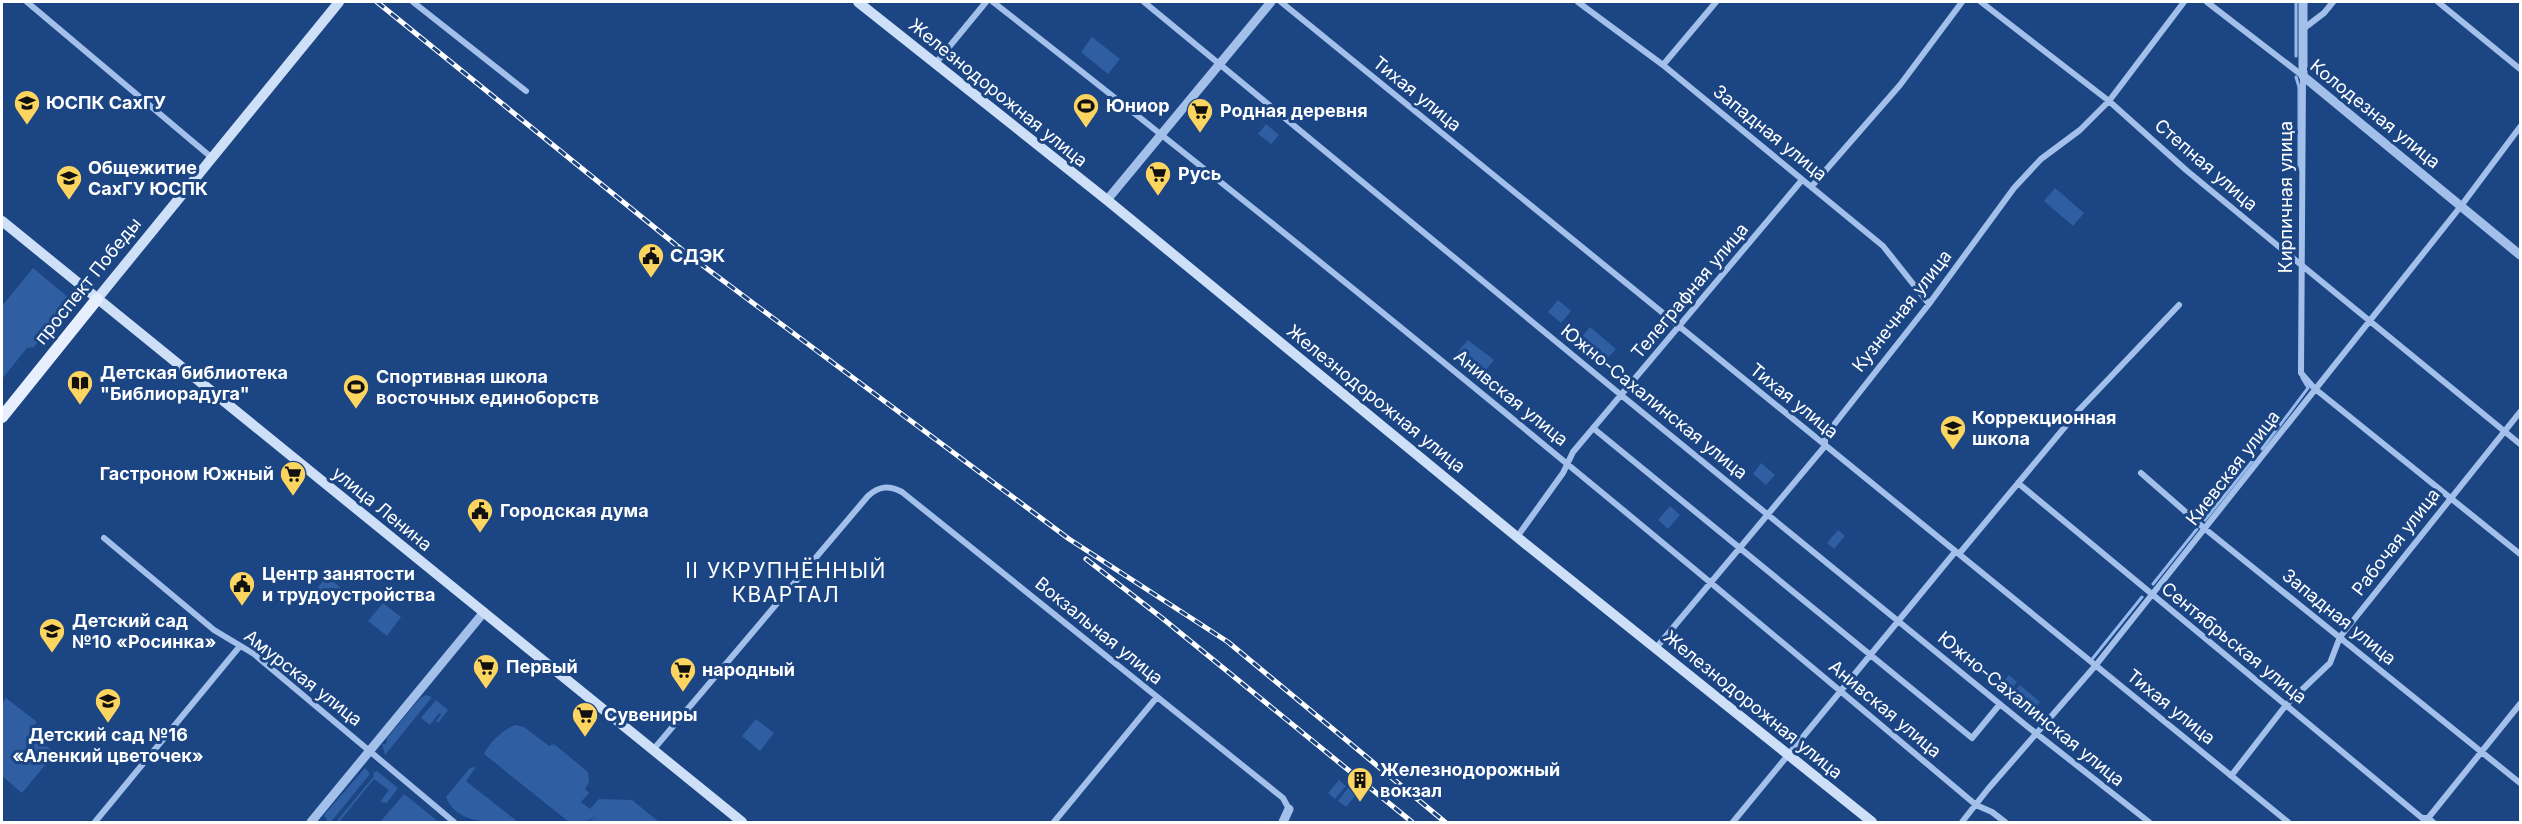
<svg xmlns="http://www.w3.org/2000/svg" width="2522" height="824" viewBox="0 0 2522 824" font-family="Inter,sans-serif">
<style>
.green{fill:#2f5ea2}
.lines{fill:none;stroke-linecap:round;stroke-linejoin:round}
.stream{stroke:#96baed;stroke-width:3}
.minor{stroke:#a3c0eb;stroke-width:6}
.tertiary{stroke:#a3c0eb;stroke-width:9}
.secondary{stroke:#cedff8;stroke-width:10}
.primary{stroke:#e7effe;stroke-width:12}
.rail-casing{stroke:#fff;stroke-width:5}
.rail{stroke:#1c4584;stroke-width:3;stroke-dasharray:9;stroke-linecap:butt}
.labels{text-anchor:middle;stroke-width:6;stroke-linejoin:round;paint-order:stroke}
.street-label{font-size:18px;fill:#fff;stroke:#1c4584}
.poi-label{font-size:18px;font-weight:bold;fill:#fff;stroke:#1c4584;text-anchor:start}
.quarter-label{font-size:21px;letter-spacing:1.5px;fill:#fff;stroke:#1c4584}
</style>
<rect width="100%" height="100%" fill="#1c4584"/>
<path class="green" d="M1092 37 1120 59 1108 74 1081 52Z
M1266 124 1279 135 1271 144 1258 134Z
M2055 188 2084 213 2073 226 2044 201Z
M33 268 68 297 69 305 34 347 27 348 2 379V306Z
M1558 300 1571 311 1561 323 1548 312Z
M1590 327 1616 349 1604 362 1579 340Z
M1468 340 1494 360 1482 375 1456 354Z
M1761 463 1775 475 1766 485 1753 474Z
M1670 506 1680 515 1668 529 1658 520Z
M1838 530 1845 536 1834 549 1827 543Z
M327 576 341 588 328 604 314 592Z
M383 603 401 617 387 636 368 621Z
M2009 675 2017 682 2006 696 1998 688Z
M2020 685 2040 702 2031 713 2010 696Z
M426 695 432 697 385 755 382 744H386L387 738 420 698Z
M6 698 37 722 29 732 55 753 22 793 2 776V703Z
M436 700 448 710 438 723 436 721 441 715 439 713 430 725 421 718Z
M756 719 774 733 760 751 742 736Z
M515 725 524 727 549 746 554 744 588 772 589 782 585 789 589 793 581 802 590 809 599 799 632 800 659 822H588L598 815 585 822H569L484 754C489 743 504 729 515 725Z
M476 767 466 781 518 822C492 823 456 824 446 797L470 768Z
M365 768 369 772V775L331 822H325L327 820 324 815Z
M377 771 398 788 387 803 380 802 389 790 374 779 339 822H336L374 776 373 773Z
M1339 780 1346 786 1335 799 1328 793Z
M1348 788 1356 795 1346 807 1338 801Z
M404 794 439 822H380Z"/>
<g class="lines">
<path class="stream" d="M2296 2V56
M2296 77 2299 87V169
M2262 449 2308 388 2302 378
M2205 520 2254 459
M2153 584 2197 529
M2093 658 2142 597"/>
<path class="minor" d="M27 2 211 157
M413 2 526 91
M993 2C1326 262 1652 532 1976 805L1992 812 2005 822
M1144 2 1621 395 2028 727 2149 822
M1281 2 2288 822
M1578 2 1663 65 1883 246 1929 304
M1981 2 2109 101 2186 170 2283 250 2520 444
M2207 2 2303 76 2301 373 2314 388 2520 554
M2438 2 2520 69
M2303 29 2324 13 2333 2
M935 64 986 2
M1663 65 1716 2
M1812 186 1900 85 1962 2
M1593 428 1972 738 2000 704
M2141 473 2204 528 2520 783
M2018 483 2422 818H2428L2433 822
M1517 537 1563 473 1573 452 1802 180
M104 538 214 630 254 654 454 822
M1959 554 2079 410 2179 305
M1656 648 1825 446V436L1929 304 2014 188 2041 159 2080 130 2109 101 2184 2
M653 750 868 496C879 486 889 485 902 492L1283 798 1289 809
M2231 776 2286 705 2330 663 2340 637 2520 412
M95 822 240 646
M1054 822 1157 697
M1733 822 1955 552
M1962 822 1988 789 2096 665 2461 206 2520 127
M2425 822 2520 704"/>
<path class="tertiary" d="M2303 2V76L2520 255
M1107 200 1271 2
M311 822 484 612
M1283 822 1289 809"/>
<path class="secondary" d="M858 2 1107 200 1517 537 1872 822
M2 221 742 822
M97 299 339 2"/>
<path class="primary" d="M2 417 97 299"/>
<g class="rail-casing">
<path id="rail" d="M377 2 686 253 1069 539 1228 642 1445 822
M1086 559 1162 618 1412 822"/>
</g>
<use href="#rail" class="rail"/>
</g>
<defs>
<g id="university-pin" transform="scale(1.35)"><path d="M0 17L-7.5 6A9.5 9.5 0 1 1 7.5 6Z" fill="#fbd560" stroke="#1c4584"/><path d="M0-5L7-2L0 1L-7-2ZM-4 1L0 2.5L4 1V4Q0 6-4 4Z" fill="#111"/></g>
<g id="stadium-pin" transform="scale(1.35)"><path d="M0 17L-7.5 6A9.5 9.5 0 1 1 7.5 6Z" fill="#fbd560" stroke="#1c4584"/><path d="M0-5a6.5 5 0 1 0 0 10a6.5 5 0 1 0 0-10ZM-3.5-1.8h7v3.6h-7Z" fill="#111"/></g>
<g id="supermarket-pin" transform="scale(1.35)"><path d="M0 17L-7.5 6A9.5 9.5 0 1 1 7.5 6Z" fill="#fbd560" stroke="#1c4584"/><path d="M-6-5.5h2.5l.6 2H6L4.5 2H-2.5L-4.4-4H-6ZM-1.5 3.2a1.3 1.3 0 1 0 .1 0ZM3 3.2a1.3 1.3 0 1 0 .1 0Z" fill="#111"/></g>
<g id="civic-pin" transform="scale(1.35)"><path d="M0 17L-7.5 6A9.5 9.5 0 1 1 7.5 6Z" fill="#fbd560" stroke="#1c4584"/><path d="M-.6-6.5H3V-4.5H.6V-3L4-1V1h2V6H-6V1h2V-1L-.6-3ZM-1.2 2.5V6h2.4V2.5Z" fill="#111"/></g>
<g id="library-pin" transform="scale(1.35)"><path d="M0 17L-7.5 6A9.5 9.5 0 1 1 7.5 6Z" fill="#fbd560" stroke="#1c4584"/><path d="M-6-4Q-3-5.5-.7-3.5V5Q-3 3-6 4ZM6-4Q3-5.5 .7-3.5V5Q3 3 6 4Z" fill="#111"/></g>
<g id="school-pin" transform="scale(1.35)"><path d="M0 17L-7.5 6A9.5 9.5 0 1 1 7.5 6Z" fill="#fbd560" stroke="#1c4584"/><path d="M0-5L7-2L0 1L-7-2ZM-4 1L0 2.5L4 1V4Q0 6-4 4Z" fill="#111"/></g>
<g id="building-pin" transform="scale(1.35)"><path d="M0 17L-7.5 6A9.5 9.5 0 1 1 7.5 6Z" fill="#fbd560" stroke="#1c4584"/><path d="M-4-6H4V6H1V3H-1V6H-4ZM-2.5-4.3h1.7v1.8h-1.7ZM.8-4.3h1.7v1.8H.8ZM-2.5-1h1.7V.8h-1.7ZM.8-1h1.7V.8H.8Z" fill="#111"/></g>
</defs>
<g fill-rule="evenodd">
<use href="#university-pin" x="27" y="103"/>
<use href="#stadium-pin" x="1086" y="106"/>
<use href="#supermarket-pin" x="1200" y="111"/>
<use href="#supermarket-pin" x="1158" y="174"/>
<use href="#university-pin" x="69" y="178"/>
<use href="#civic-pin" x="651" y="256"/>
<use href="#library-pin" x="80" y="383"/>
<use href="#stadium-pin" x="356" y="387"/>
<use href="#school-pin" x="1953" y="428"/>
<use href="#supermarket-pin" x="293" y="474"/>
<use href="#civic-pin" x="480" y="511"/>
<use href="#civic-pin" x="242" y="584"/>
<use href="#school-pin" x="52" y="631"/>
<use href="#supermarket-pin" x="486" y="667"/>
<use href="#supermarket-pin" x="683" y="670"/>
<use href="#school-pin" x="108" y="701"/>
<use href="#supermarket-pin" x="585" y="715"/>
<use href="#building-pin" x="1360" y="780"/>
</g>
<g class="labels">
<g class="street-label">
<text transform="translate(998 93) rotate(39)" y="6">Железнодорожная улица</text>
<text transform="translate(1417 94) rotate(39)" y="6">Тихая улица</text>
<text transform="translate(2375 114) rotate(39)" y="6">Колодезная улица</text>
<text transform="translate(1770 133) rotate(39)" y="6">Западная улица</text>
<text transform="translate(2206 165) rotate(41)" y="6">Степная улица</text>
<text transform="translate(2286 197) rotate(-90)" y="6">Кирпичная улица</text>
<text transform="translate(88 281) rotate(-51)" y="6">проспект Победы</text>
<text transform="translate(1690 291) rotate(-50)" y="6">Телеграфная улица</text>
<text transform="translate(1902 311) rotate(-52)" y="6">Кузнечная улица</text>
<text transform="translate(1511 398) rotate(39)" y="6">Анивская улица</text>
<text transform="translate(1376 399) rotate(39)" y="6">Железнодорожная улица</text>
<text transform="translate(1794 401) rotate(39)" y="6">Тихая улица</text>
<text transform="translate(1654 402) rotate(39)" y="6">Южно-Сахалинская улица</text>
<text transform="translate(2233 468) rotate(-52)" y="6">Киевская улица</text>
<text transform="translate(382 509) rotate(39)" y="6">улица Ленина</text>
<text transform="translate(2396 542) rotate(-52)" y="6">Рабочая улица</text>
<text transform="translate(2339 617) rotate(39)" y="6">Западная улица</text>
<text transform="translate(1099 631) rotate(39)" y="6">Вокзальная улица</text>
<text transform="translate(2234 643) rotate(39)" y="6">Сентябрьская улица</text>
<text transform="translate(303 678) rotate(38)" y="6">Амурская улица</text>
<text transform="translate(1753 705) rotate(39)" y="6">Железнодорожная улица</text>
<text transform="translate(2171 707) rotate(39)" y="6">Тихая улица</text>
<text transform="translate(1885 709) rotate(40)" y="6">Анивская улица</text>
<text transform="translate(2031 709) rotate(39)" y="6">Южно-Сахалинская улица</text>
</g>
<g class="poi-label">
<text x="46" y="109">ЮСПК СахГУ</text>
<text x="1106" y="112">Юниор</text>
<text x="1220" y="117">Родная деревня</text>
<text x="88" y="174">Общежитие<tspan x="88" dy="21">СахГУ ЮСПК</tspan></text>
<text x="1178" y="180">Русь</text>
<text x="670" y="262">СДЭК</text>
<text x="100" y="379">Детская библиотека<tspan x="100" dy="21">"Библиорадуга"</tspan></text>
<text x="376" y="383">Спортивная школа<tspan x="376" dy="21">восточных единоборств</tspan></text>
<text x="1972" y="424">Коррекционная<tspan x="1972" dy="21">школа</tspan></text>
<text x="274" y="480" text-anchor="end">Гастроном Южный</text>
<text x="500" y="517">Городская дума</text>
<text x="262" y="580">Центр занятости<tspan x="262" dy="21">и трудоустройства</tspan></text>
<text x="72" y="627">Детский сад<tspan x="72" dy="21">№10 «Росинка»</tspan></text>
<text x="506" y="673">Первый</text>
<text x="702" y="676">народный</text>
<text x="604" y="721">Сувениры</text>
<text x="108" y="741" text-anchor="middle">Детский сад №16<tspan x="108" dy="21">«Аленкий цветочек»</tspan></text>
<text x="1380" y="776">Железнодорожный<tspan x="1380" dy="21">вокзал</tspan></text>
</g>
<g class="quarter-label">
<text x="786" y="578">II УКРУПНЁННЫЙ<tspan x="786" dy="24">КВАРТАЛ</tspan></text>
</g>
</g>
<rect width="2522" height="824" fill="none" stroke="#ffffff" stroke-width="6"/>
</svg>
